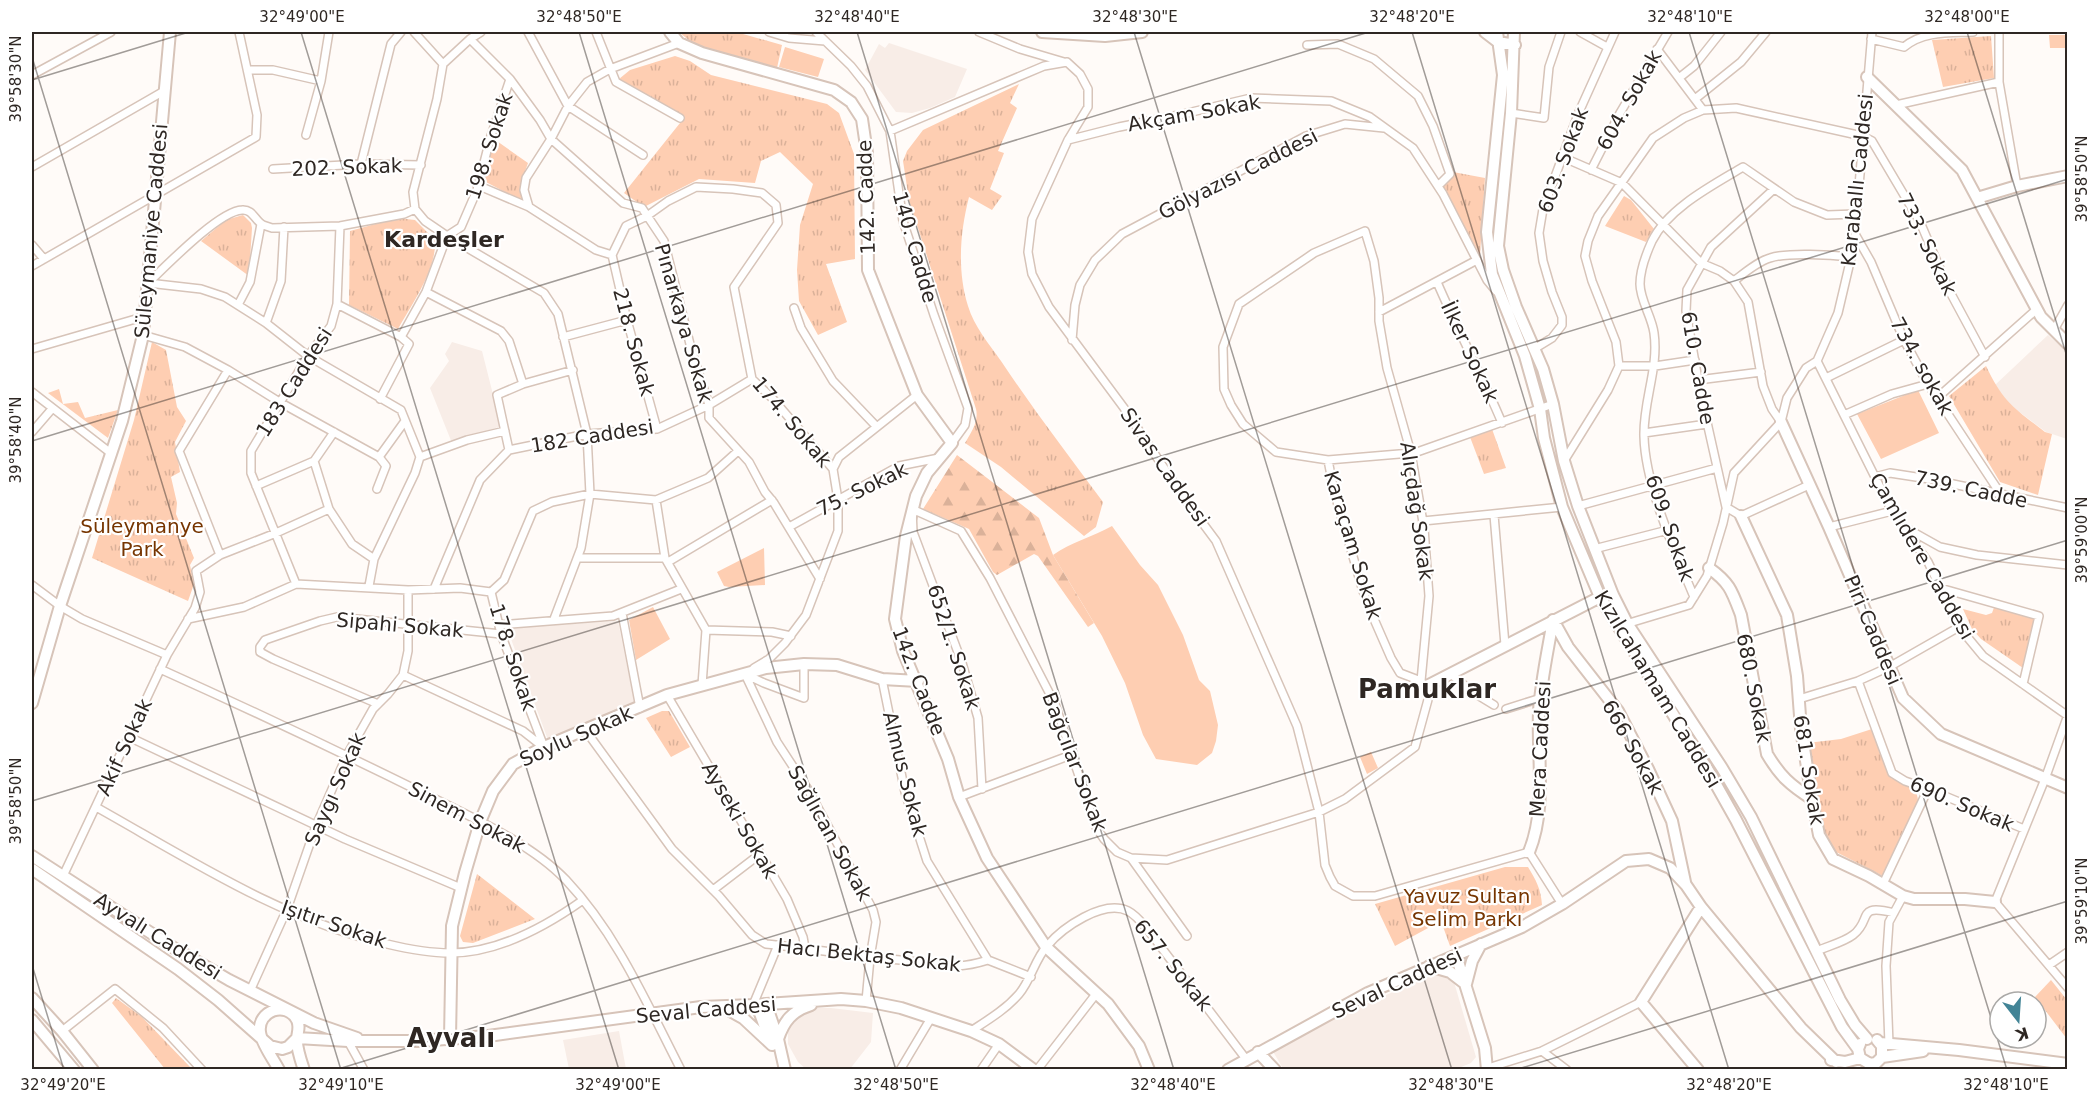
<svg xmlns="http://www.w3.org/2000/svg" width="2099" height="1101" viewBox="0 0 2099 1101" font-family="'DejaVu Sans',sans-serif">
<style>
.built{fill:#f8ede7}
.green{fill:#feceb2}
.forest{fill:url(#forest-firs)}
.park{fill:url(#park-tufts)}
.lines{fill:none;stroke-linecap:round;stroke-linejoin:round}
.street-casing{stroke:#d7c4b9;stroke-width:10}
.secondary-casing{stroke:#d7c4b9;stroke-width:14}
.primary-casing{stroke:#d7c4b9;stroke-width:14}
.street{stroke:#fff;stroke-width:7}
.secondary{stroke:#fff;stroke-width:10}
.primary{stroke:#fff;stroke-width:10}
.ticks{fill:none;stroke:#2e2723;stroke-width:1.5;stroke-opacity:0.45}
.labels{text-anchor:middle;stroke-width:4.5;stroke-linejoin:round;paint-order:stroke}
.street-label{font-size:20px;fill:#2e2723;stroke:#fff}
.park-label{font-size:20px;fill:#763500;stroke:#fff}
.quarter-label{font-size:22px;font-weight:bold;fill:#2e2723;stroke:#fff}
.district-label{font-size:26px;font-weight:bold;fill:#2e2723;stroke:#fff}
.neatline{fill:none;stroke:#2e2723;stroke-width:2}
.ticks-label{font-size:15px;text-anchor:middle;fill:#2e2723}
</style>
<defs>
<pattern id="forest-firs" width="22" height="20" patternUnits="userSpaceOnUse" patternTransform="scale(1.5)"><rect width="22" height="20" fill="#feceb2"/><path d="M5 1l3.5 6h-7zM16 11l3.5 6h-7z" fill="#dab199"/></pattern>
<pattern id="park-tufts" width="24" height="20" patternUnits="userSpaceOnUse" patternTransform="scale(1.5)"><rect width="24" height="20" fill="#feceb2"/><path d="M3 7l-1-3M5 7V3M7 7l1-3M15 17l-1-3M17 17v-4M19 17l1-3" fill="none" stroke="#dab199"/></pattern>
</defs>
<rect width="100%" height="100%" fill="#fffbf8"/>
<path class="built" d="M889 43 967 69 955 97 930 108 912 113 896 112 865 70 879 44 885 48Z
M2048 335 2067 352V439L2046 432 2010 405 1995 385Z
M452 342 482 351 501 426 452 443 430 388 449 361 445 354Z
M618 621 635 706 548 740 507 628Z
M1437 973 1454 982 1476 1057 1471 1063 1456 1069 1284 1070 1272 1050 1319 1024Z
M814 1008H831L873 1013 871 1042 850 1069H806L798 1062 788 1044V1024L798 1014Z
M619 1031 626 1069H569L563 1040Z"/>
<path class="green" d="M2049 35H2067V48H2050Z
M785 47 824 59 818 77 779 67Z
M1918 390 1939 433 1881 459 1857 414Z
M1112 526 1140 565 1158 585 1183 635 1199 680 1210 691 1218 725 1216 741 1212 753 1197 765 1156 759 1143 735 1125 683 1102 636 1053 555C1071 542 1093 537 1112 526Z
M764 548 765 585 729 587 724 586 717 572Z
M653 607 670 639 636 660 629 620Z
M1371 752 1378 768 1367 774 1360 757Z"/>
<path class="forest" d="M957 455 1039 518 1053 555 1094 623 1088 627 1038 556 1034 554 997 575 993 572 969 529 923 509Z"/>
<path class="park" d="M679 32H736L782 45 777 68C745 60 703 55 679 32Z
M1991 36 1994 78 1943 87 1932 40Z
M675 56 690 61 711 75 827 104 839 113 854 154 855 259 826 264 847 322 818 335 799 301 797 270 800 225 813 184 780 152 761 161 755 183 699 179 644 207 624 193 684 118 619 79 630 70Z
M1019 84 1010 103 1017 108 998 151 1004 153 990 189 1002 196 992 210 969 197C960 232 957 271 968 306 974 326 989 344 1001 361 1033 409 1068 455 1103 502L1096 527 1084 536 1001 467 965 443C971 432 979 422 976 409L909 200 903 161 907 151 923 130Z
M494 139 528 163C523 177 519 187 522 201L486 182 485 178Z
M1453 172 1485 178 1480 255 1442 186Z
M1624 196 1631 200 1654 229 1646 242 1605 226Z
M243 215 251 223 252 228 249 276 201 241 226 220Z
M397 218 415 220 435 240C437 269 412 304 398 329L349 305 350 231Z
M152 342 166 350 177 407 186 421 175 442 180 472 171 477 177 503 176 514 194 558 190 565 194 584 188 601 92 558 134 420Z
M1986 366C2003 402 2015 409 2045 432L2052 434 2038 495 2000 482 1949 396Z
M59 389 63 404 78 402 85 418 118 410 108 438 48 393Z
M1492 429 1506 468 1484 474 1470 437Z
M1996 602 2037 613 2023 668 1981 639 1972 629 1963 609 1986 615 1992 613Z
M662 711H669L690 747 671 757 646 718Z
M1872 729 1891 778C1903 783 1917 785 1918 800L1883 876 1836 852 1822 834 1807 743 1841 739Z
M1505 867H1528C1536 880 1541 889 1542 905L1450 946 1441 921 1395 946 1375 904Z
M477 874 535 919 473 943 463 942 460 936Z
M2051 980 2067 1000V1039L2035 997Z
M116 998 142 1017 192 1069H165L112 1003Z"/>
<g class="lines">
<g class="street-casing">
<path id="street" d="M414 32 443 64 437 99 413 192 415 209 425 221 447 236 544 293 558 314 587 434 590 494 581 548 554 619
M528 32 568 106 643 155
M596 32 616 82 680 118
M769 32 789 38 825 41
M816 32 851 66 867 86 890 131 903 221 934 315 968 408 965 425 952 443
M979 32 1020 49 1064 62
M1580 32 1607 47
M1999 32V82L2017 186
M470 39 510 79 540 120 551 139 623 203 642 208 664 241 692 352 709 405V418L749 462 765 492 774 503 820 579
M1871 39 1904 47C1923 31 1949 33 1973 32
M1307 45 1338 44 1374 59 1418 96 1433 126 1450 174 1438 186
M1657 49 1703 110
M443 64 470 39 481 32
M248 70H273L321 81
M32 75 111 32
M1679 78 1694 66 1721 32
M1695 99 1741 62 1766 32
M1896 105 1999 82
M1511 113 1544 118 1549 67 1561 32
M890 131 1044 66 1067 62 1080 74 1088 89V107L1068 140 1032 219 1028 252 1032 274 1049 307 1124 408 1184 498 1216 541 1297 726 1319 812 1325 865 1330 877 1335 886 1353 896H1375L1529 852 1562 904
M306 135 321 81 329 32
M1068 140 1119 127 1179 115 1251 98 1331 101 1370 117 1413 148 1443 194 1487 280 1496 291
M1562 157 1622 183 1701 263 1720 271 1734 281 1748 302 1763 386 1772 409 1781 422
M361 164 391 44 401 32
M32 167 164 91
M273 169 361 164 421 165
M1591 170 1620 113 1668 32
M477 185 529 207
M1774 189 1711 247 1687 290 1686 311 1700 391 1726 507 1741 516 1809 485
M340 226 337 304 331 326 308 356 251 451V473L296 584 408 590 460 588 491 592
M1855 234 1871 262 1904 340 1928 384 2000 493
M32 245 44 259
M612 255 626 226 647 216 668 201 696 187 733 189 762 193 776 205 778 223 734 287 752 379 773 399 833 469 838 500V531L806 615 785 643 769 659 754 668
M612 255 596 250 529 207 524 190 526 178 551 139 568 106 587 82 610 69 679 43
M612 255 627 320 657 429
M32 266 256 137 257 115 239 32
M1734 281C1744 273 1757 262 1770 258 1788 252 1832 255 1851 257
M1437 282C1457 329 1482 375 1502 423
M148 283 201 289 225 297 266 323 308 356 401 410 420 457 415 473 374 559 369 586
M148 283C166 266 219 211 242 210 253 209 255 221 263 225 266 226 269 227 272 228L340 226 404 214 415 209
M426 292 501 331 509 341 523 384
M337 304 401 337
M238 305 250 282 261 224
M794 308 801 328 833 381 876 426
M1379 312 1477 260
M266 323 281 281 284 227
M2054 330 2068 305
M143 335 185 347 228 370 281 403 379 457 386 466 377 489
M563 337 627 320
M1072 340 1075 305 1080 285 1095 260 1122 234 1306 136 1345 124 1384 128
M32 349 146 316
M1534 349 1552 338 1562 325V317L1552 292 1543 261 1539 233 1543 209 1579 112 1615 32
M1817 361 1892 511 1928 562 1959 627 1983 656 2068 716
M1619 366H1655L1695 360
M1826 378 1904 340
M1698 380 1761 372
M32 392 112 454
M1937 398 2037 309
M380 399 409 344 401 337 426 292 447 236 461 227 477 190 490 139 510 79
M1844 415 1892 394 1928 384
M32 432 51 410
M1644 433 1707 424
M509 450 497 395 523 384 573 370
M379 457 405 421
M420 457 467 440 505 431
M1328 460 1334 491 1363 591 1370 610 1391 658 1400 673 1421 681
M314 461 329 509 352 544 374 559
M1564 461 1608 390 1619 366 1616 342 1592 281 1585 256 1588 241 1598 216 1653 138 1684 118 1703 110 1736 108 1862 136 1872 141 1920 222 1950 292 1985 357
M833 469 839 457 917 395
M1875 477 1890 473 1929 479 2068 508
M256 486 314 461 334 432
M656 500 665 558 706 630 702 685
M1578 506 1717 468
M1494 515 1505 645
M1423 521 1562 507
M789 527 899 466 939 458
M1829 527 1892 511
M1906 528 1940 547 1977 555 2068 565
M1594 549 1668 530
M220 555 179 451 228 370
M578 558H665
M668 562 772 500
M32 585 60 606 82 619 167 655
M1940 588 2039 616 2023 684
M434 589 480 480 509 450 587 434 657 429 709 405 752 379
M491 592 504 580 533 511 552 502 590 494 656 500 708 478 738 451
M491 592 501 634 544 747
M1694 597C1675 551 1645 486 1644 436 1643 401 1659 368 1654 333 1652 317 1640 300 1640 284 1640 271 1647 252 1652 241 1668 208 1713 185 1743 167L1794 202 1827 215 1856 214
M622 613 640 708
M188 619 244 607 296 584
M1626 624 1689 605 1707 576 1723 523 1734 473 1781 422 1787 398 1806 368 1817 361 1838 313 1854 245 1872 32
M499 625 613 616 681 589
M706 630 772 632 791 636
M160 669C249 709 336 750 423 793 469 816 531 843 566 880 617 934 647 1004 681 1070
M745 674 777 742 809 791 873 910 876 922 870 958 866 1001
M745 674 764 683 804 698V664
M1451 674 1471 691 1494 705
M403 675 523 731 542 746
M882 679 905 792 927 861 988 960
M1858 681 1892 773 1905 781 1928 789 2024 829
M667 695 787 899 803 937 805 948
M1799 699 1858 681 1889 667 1959 627
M378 704 273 659 260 652V647L265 640 320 621 337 617 501 634
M1506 709 1541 698
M2068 715 2045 779 1995 902 2068 988
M586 731 672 849 719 896 752 935 766 944C814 949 862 957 910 961 944 964 953 971 988 960L1031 977
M129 737 345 839 461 888
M982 789 978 718 962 663 913 532 912 509 961 531 990 578 1055 704 1096 827 1104 839 1117 852 1131 858 1167 860 1319 812 1345 799 1415 747 1429 696 1421 681 1429 596 1424 528 1411 453 1387 368 1379 321V298L1374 261 1365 231 1314 253 1239 304 1223 347 1224 389 1231 405 1243 424 1276 452 1328 460 1411 453 1417 452 1553 404
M959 797 1071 755
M96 807C189 859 282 920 387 944 408 949 429 953 450 953 498 953 545 927 583 900
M1131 858 1187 936
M63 876 167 655 195 608 200 592 196 571 220 555 276 533 329 509
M1883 884 1928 789
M713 890 760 854
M1817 951C1828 946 1844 942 1853 935 1873 920 1855 903 1894 913
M2049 965 2068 952
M250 991 287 909 316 826 347 755 373 709 388 694 403 675 408 651V590
M753 1005 778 945
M62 1031 115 989 163 1028 202 1070
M971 1031C988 1020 1005 1010 1019 994 1031 980 1035 959 1047 946 1062 928 1103 899 1128 911 1136 915 1142 923 1148 930L1246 1059
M348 1041 364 1070
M1889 1044 1886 966 1889 922 1903 896
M1542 1051 1567 1070
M1488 1068 1542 1051 1641 1002
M900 1070 931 1018
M981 1070 999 1044
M1037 1070 1096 994"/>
</g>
<g class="secondary-casing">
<path id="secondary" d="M670 32 679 43 702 53 834 90 851 102 862 119 867 153 868 270 917 395 952 443 927 473 916 496 906 536 895 619 903 651 948 759 959 797 987 858 1046 947 1108 1004 1139 1046 1149 1070
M1042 32 1105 36 1142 32
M1485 32 1498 42 1515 45
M1497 32 1503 75 1487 232 1492 274 1525 356 1540 409 1544 438 1562 507 1600 597 1709 772 1736 820 1842 1027 1858 1049
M1514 32 1511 113 1498 246 1503 270 1516 307 1543 369 1553 404 1564 461 1578 506 1613 595 1627 623 1722 768 1751 817 1840 1000 1855 1025 1867 1039
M1867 77 1962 170 2041 317 2068 344
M1977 198 2017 186 2068 176
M1781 422 1829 527 1903 698 1941 734 2068 788
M1741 516 1787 615 1797 676 1801 729 1812 799 1819 835 1833 859 1869 876 1903 896 1914 899H1965L1995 902
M1709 568C1730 583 1732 591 1741 615L1767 754C1780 776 1790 785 1812 799
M1553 620 1568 647 1618 711 1648 769 1672 821 1685 882
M1425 687 1606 594
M32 703 60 606 122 421 143 335 170 32
M1529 852C1547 808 1537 758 1539 711 1541 681 1548 650 1553 620
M32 856 174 948 229 980 314 1023 357 1038
M32 869 178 969 218 1000 270 1046 282 1049 288 1047 297 1038
M1456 955 1485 1048 1487 1070
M1429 966 1450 972 1463 982
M1466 984 1472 961 1481 944
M766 1004 778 1039 785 1070
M757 1005 770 1041
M723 1007 743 1018 772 1045
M297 1038 348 1041H418L488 1036 701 1007 753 1005 841 999 866 1001 901 1008 971 1031 999 1044 1034 1070
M450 1038 452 926 465 873 480 822 493 791 513 764 544 747 667 695 766 668 804 664 837 665 882 679 918 681
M778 1039C784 1021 792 1011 811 1005
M1877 1040 1882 1046V1057
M1880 1043 1959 1050 2068 1064
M1860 1044 1858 1049 1860 1058 1870 1064 1876 1063 1882 1057 1923 1051
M1258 1052 1275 1070
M1831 1060 1845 1062 1860 1058
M279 1070C274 1060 261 1043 260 1032 257 1011 286 1000 297 1020 300 1026 298 1031 297 1038 296 1047 301 1061 304 1070
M1228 1070 1368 993 1522 927 1562 904 1626 861 1649 859 1670 868 1686 885 1701 907 1801 1028 1836 1062
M1698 1070 1641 1002 1701 907"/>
</g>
<g class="primary-casing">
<path id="primary" d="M32 998 62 1031 93 1070
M32 1020 74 1070"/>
</g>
<use href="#street" class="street"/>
<use href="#secondary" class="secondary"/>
<use href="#primary" class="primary"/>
</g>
<path class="ticks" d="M301 32 619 1070M579 32 896 1070M857 32 1174 1070M1134 32 1452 1070M1412 32 1729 1070M1689 32 2007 1070M1967 32 2068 360M32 57 341 1070M32 80 189 32M32 441 1369 32M32 801 2068 179M32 965 64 1070M335 1070 2068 540M1515 1070 2068 901"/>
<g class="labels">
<g class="street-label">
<text transform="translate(1629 100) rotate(-61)" y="7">604. Sokak</text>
<text transform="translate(1194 113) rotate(-10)" y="7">Akçam Sokak</text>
<text transform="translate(489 146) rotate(-72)" y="7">198. Sokak</text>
<text transform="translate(1563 160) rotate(-70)" y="7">603. Sokak</text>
<text transform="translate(347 167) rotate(-2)" y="7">202. Sokak</text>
<text transform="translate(1238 174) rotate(-27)" y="7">Gölyazısı Caddesi</text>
<text transform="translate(1857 180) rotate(-84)" y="7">Karaballı Caddesi</text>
<text transform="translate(866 197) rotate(-92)" y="7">142. Cadde</text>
<text transform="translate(151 231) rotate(-85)" y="7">Süleymaniye Caddesi</text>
<text transform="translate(1927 244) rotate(64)" y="7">733. Sokak</text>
<text transform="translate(915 247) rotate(74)" y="7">140. Cadde</text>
<text transform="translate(684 323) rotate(74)" y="7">Pınarkaya Sokak</text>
<text transform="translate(634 342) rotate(75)" y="7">218. Sokak</text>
<text transform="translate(1470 352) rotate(65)" y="7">İlker Sokak</text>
<text transform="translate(1922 366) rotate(61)" y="7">734. sokak</text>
<text transform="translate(1698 368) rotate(80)" y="7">610. Cadde</text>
<text transform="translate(294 382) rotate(-58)" y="7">183 Caddesi</text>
<text transform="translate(792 422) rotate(50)" y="7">174. Sokak</text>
<text transform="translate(592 436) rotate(-9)" y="7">182 Caddesi</text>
<text transform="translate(1165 467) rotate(55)" y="7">Sivas Caddesi</text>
<text transform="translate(862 489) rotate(-26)" y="7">75. Sokak</text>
<text transform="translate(1971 489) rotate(12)" y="7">739. Cadde</text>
<text transform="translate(1417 511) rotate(82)" y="7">Alıçdağ Sokak</text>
<text transform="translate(1670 528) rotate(71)" y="7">609. Sokak</text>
<text transform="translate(1353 545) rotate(73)" y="7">Karaçam Sokak</text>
<text transform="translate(1922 556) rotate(60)" y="7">Çamlıdere Caddesi</text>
<text transform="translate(400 625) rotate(5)" y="7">Sipahi Sokak</text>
<text transform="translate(1873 630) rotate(67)" y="7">Piri Caddesi</text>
<text transform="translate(954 647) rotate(72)" y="7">652/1. Sokak</text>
<text transform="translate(513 657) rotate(72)" y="7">178. Sokak</text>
<text transform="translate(919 681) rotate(69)" y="7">142. Cadde</text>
<text transform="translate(1754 688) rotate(79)" y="7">680. Sokak</text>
<text transform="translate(1658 689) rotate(59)" y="7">Kızılcahamam Caddesi</text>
<text transform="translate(576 736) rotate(-24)" y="7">Soylu Sokak</text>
<text transform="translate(124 747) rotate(-65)" y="7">Akif Sokak</text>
<text transform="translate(1633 747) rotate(61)" y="7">666 Sokak</text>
<text transform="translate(1540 749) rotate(-87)" y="7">Mera Caddesi</text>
<text transform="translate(1075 762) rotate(69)" y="7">Bağcılar Sokak</text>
<text transform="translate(1809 770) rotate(81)" y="7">681. Sokak</text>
<text transform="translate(905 774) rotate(76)" y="7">Almus Sokak</text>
<text transform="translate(335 789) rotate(-66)" y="7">Saygı Sokak</text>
<text transform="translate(1962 804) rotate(23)" y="7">690. Sokak</text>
<text transform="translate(467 817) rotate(28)" y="7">Sinem Sokak</text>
<text transform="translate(740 820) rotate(60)" y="7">Ayseki Sokak</text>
<text transform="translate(830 833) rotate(61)" y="7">Sağlıcan Sokak</text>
<text transform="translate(334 924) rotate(19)" y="7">Işıtır Sokak</text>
<text transform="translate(158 936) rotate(32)" y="7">Ayvalı Caddesi</text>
<text transform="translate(869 955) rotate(6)" y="7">Hacı Bektaş Sokak</text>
<text transform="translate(1173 965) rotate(51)" y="7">657. Sokak</text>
<text transform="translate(1397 983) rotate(-25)" y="7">Seval Caddesi</text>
<text transform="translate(706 1010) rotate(-5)" y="7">Seval Caddesi</text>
</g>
<g class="park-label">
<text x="142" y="533">Süleymanye<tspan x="142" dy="23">Park</tspan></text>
<text x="1467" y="903">Yavuz Sultan<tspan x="1467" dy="23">Selim Parkı</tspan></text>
</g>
<g class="quarter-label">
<text x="444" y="247">Kardeşler</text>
</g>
<g class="district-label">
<text x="1427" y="698">Pamuklar</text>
<text x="451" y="1047">Ayvalı</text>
</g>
</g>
<rect width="2099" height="1101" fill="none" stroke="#ffffff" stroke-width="66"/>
<g transform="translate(2018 1020) rotate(163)"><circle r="28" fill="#ffffff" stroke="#aba9a7" stroke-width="1.5"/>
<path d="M0-4.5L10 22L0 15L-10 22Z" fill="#428496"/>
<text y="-9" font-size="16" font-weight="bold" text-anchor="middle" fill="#2e2723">K</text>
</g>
<rect x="33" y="33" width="2033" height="1035" class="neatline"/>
<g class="ticks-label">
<text x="302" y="22">32°49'00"E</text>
<text x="579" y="22">32°48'50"E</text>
<text x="857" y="22">32°48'40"E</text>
<text x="1135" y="22">32°48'30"E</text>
<text x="1412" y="22">32°48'20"E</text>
<text x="1690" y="22">32°48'10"E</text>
<text x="1967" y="22">32°48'00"E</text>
<text transform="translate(16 79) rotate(-90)" y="5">39°58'30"N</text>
<text transform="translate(2082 179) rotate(-90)" y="5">39°58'50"N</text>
<text transform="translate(16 440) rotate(-90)" y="5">39°58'40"N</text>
<text transform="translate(2082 540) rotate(-90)" y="5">39°59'00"N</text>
<text transform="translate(16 801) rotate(-90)" y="5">39°58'50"N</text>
<text transform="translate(2082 901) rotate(-90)" y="5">39°59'10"N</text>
<text x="63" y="1090">32°49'20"E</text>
<text x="341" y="1090">32°49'10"E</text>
<text x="618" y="1090">32°49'00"E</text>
<text x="896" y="1090">32°48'50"E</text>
<text x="1173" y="1090">32°48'40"E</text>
<text x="1451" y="1090">32°48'30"E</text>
<text x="1729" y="1090">32°48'20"E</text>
<text x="2006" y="1090">32°48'10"E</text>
</g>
</svg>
